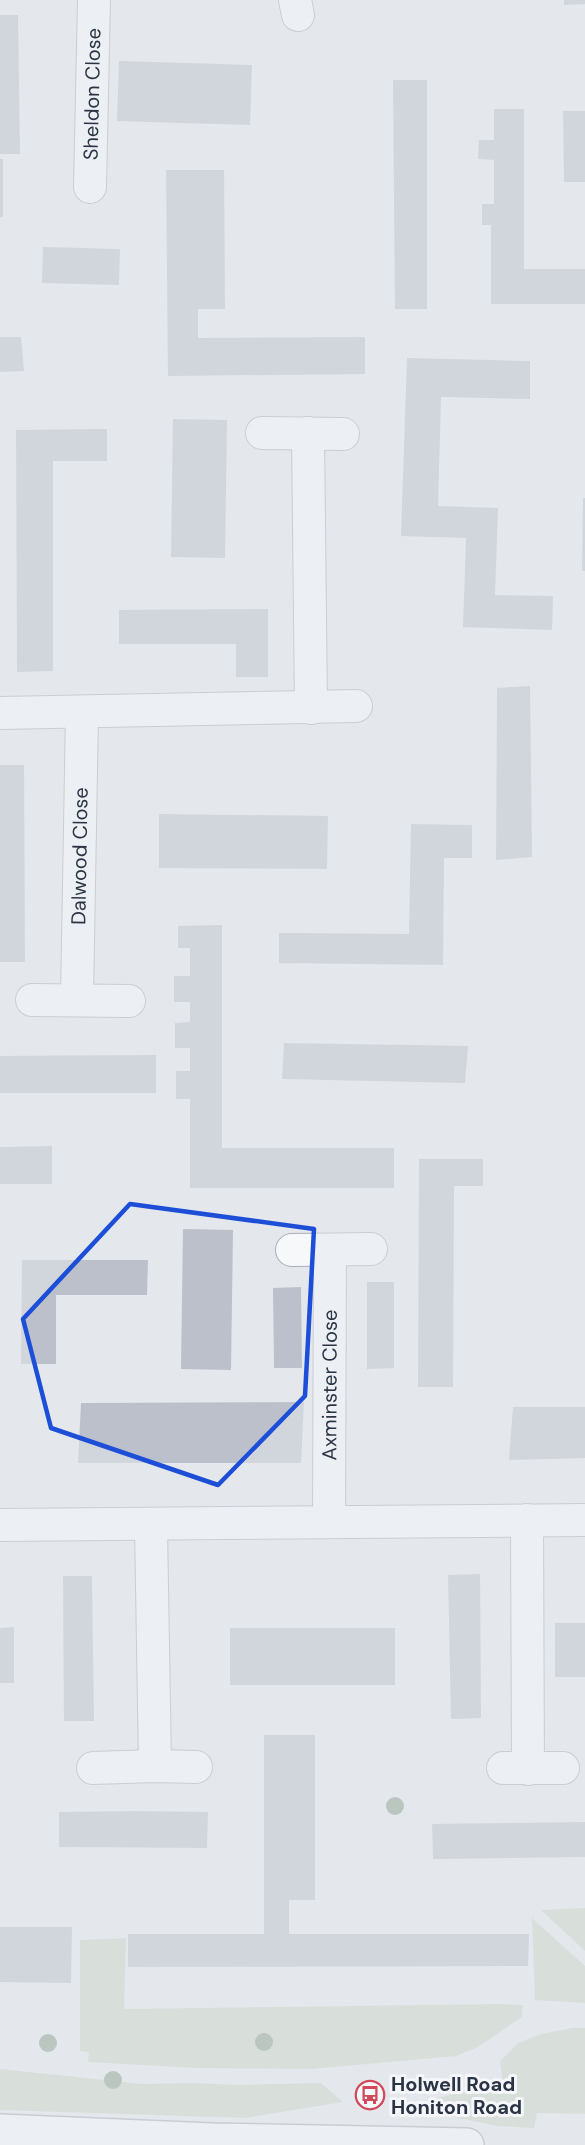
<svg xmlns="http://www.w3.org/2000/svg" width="585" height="2145" viewBox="0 0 585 2145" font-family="'DM Sans',sans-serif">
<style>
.green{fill:#c9d6c5}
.building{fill:#bbc0ca}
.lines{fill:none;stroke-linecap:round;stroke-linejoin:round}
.minor-casing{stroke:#a9aeb7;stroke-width:34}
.tertiary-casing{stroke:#a9aeb7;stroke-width:36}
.minor{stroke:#f7f8fa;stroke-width:32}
.tertiary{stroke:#f7f8fa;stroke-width:33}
.tree{fill:#899d89}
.marked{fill:none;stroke:#1d4ed8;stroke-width:4.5;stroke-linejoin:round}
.labels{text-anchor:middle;stroke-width:6;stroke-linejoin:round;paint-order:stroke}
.street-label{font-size:20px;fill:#2b3445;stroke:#f4f6f9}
.poi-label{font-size:20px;font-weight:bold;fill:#2b3445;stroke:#f4f6f9;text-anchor:start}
</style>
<rect width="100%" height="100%" fill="#e4e7ec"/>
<path class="green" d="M585 1908V1951L541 1910Z
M532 1918 585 1966V2003L535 2000Z
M126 1938 124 2009 500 2004 523 2005 522 2017 478 2047 456 2056 311 2069 196 2068 88 2062 89 2052 80 2051V1940Z
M572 2028H585V2114L537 2113 534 2128 497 2126 436 2113 437 2098 503 2083 500 2061 518 2043 541 2034Z
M0 2069 142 2084 194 2083 237 2085 321 2083 343 2102 245 2118 0 2110Z"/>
<path class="building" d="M564 0H585V4L564 5Z
M0 15H18L20 154H0Z
M119 61 252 65 250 125 117 121Z
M393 80H427V309H395Z
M494 109H524V269H585V304H491V225H482V204H494V160L478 159 479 140H494Z
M563 111H585V182H564Z
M0 159H3V217H0Z
M166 170H224L225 309H198V338L365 337V374L168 376Z
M43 247 120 249 119 285 42 283Z
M0 337H21L24 371 0 372Z
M407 358 530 361V399L441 397 438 506 498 508 495 595 553 596 552 630 463 627 466 538 401 536Z
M173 419 227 420 225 558 171 557Z
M107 429V461H53V671L17 672 16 430Z
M583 498H585V571H582Z
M268 609V677H236V644H119V610Z
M530 686 532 857 496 860 497 688Z
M0 765H24L25 962H0Z
M159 814 328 816 327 869 159 868Z
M411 824 472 825V858H444L443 965 279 963V933L409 934Z
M222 925V1148H394V1188H190V1099H176V1071H190V1048H175V1023L190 1022V1002H174V976H190V948H178V926Z
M284 1043 468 1046 465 1083 282 1079Z
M156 1055V1093H0V1056Z
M52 1146V1184H0V1147Z
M419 1159H483V1186H454L453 1387H418Z
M183 1229 233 1230 231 1370 181 1369Z
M22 1260H148L147 1295H56V1364H21Z
M367 1282H394V1368L367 1369Z
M301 1287 302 1368H274L273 1288Z
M304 1402 301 1463H78L81 1403Z
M513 1407H585V1458L509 1460Z
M480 1574 481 1718 451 1719 448 1575Z
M63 1576H92L94 1721H64Z
M555 1623H585V1677H555Z
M14 1627V1683H0V1628Z
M230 1628H395V1685H230Z
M264 1735H315V1900H289V1934H529L528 1966 128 1967V1934H264Z
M135 1811 208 1812 207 1848 59 1847V1812Z
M585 1822V1857L433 1859 432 1824Z
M0 1927H72L71 1983 0 1982Z"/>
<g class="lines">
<g class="minor-casing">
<g id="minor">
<path d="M295 0 298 15"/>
<path id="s1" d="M90 187 94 0"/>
<path d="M262 433 343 434"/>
<path d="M308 433 311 708"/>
<path d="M0 713 356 706"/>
<path d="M32 1000 129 1001"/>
<path id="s2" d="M77 1000 82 712"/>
<path d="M292 1250 371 1249"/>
<path d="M527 1520 528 1769"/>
<path id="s3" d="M329 1521 330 1250"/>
<path d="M0 1525C195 1525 390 1520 585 1520"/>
<path d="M151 1526 155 1766"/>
<path d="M93 1768 155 1766 196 1767"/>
<path d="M503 1768H563"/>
</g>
</g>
<g class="tertiary-casing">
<path id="tertiary" d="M0 2131 212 2140 467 2145"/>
</g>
<use href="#minor" class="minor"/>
<use href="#tertiary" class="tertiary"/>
</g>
<g class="tree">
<circle cx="395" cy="1806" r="9"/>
<circle cx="264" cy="2042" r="9"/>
<circle cx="48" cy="2043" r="9"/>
<circle cx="113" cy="2080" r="9"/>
</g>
<path d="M0 0H585V2145H0ZM130 1204 314 1229 305 1396 218 1485 51 1428 23 1319Z" fill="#e4e7ec" fill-opacity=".55" fill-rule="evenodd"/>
<path class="marked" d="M130 1204 314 1229 305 1396 218 1485 51 1428 23 1319Z"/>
<defs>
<g id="bus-ring" transform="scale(1.5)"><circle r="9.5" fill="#f4f6f9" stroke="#d1495b" stroke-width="1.5"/><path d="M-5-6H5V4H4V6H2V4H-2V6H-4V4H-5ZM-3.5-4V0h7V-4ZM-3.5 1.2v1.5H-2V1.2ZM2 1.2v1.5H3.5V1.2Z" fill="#d1495b"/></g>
</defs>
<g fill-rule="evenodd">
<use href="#bus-ring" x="370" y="2095"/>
</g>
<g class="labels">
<g class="street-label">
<text dy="7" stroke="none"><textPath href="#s1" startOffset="93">Sheldon Close</textPath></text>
<text dy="7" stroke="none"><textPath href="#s2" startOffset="144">Dalwood Close</textPath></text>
<text dy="7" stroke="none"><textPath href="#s3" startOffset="136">Axminster Close</textPath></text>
</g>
<g class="poi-label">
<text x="391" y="2091">Holwell Road<tspan x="391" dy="23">Honiton Road</tspan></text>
</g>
</g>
</svg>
